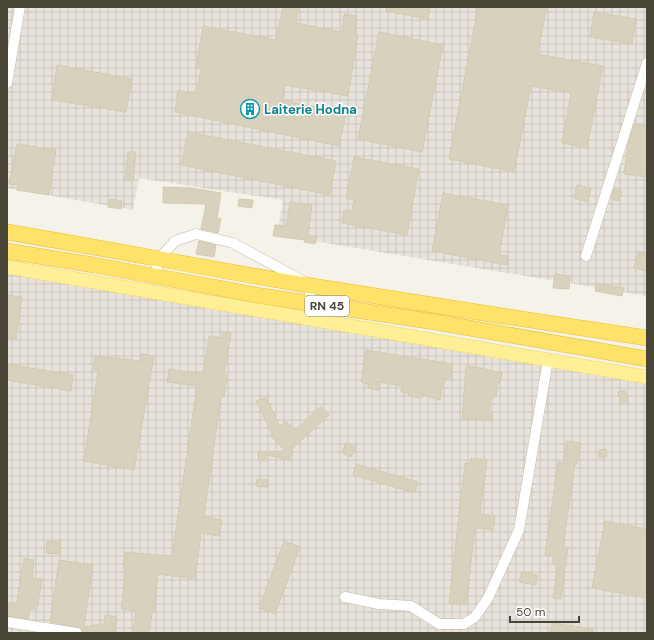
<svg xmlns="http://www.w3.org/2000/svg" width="654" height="640" viewBox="0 0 654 640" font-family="'DM Sans',sans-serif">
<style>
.industrial{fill:url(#industrial-grid)}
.building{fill:#d8d1bd;stroke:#d3cab0}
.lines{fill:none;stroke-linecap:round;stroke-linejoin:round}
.minor-casing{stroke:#c2bdaa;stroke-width:11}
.major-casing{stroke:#ecd560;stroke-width:14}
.highway-casing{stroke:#e8bd30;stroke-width:16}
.minor{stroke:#fff;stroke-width:10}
.major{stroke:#fff098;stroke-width:13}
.highway{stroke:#ffe26a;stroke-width:15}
.labels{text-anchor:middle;stroke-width:3;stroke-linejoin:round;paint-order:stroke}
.shield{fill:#fff;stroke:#807d72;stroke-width:1}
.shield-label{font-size:12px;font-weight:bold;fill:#494536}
.culture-label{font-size:13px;font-weight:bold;fill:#0d838f;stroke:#fff;text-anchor:start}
</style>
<defs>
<pattern id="industrial-grid" width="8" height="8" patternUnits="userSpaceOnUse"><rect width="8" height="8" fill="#e8e4dd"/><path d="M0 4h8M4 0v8" fill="none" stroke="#c8c5be"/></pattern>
</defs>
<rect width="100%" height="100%" fill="#f5f3e9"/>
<path class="industrial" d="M7 7H647V296L277 235 283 200 139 178 133 210 7 188Z
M7 272 647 384V633H7Z"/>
<path class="building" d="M283 7H299L296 23 342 32 344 14 357 16 355 34 358 35 348 96 285 85 282 100 346 113 339 146 175 112 178 90 196 94 201 68H196L203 26 276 40Z
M387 7H430L428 19 386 11Z
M478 7H547L537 54 603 66 587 148 562 143 571 93 531 86 514 172 449 159Z
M594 12 636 19 632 44 590 37Z
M379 32 443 45 422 152 358 139Z
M57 65 132 79 126 112 52 100Z
M634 124 647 126V177L624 174 628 145Z
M188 132 336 161 330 195 181 165Z
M17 144 56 150 49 195 17 190 18 185 9 184Z
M128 152H136L133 181 125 180Z
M354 157 419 169 407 235 342 223 344 210 352 211 354 200 346 198Z
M577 185 591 188 588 202 574 198Z
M163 187 192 188 221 193 217 218 221 219 218 233 201 229 206 204 163 203Z
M614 189 622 191 619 201 611 199Z
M443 193 508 205 499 255 508 256 507 265 432 251Z
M110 199 122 201 121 209 108 207Z
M239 199 253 200 252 208 238 206Z
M290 202 312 205 308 235 317 237 315 244 304 242 305 240 273 236 275 225 286 226Z
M199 241 216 245 214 257 196 254Z
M638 252 647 254V271L634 268Z
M555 274 570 276 569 289 553 288Z
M597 283 624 288 622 296 595 291Z
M7 295 22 297 16 339 7 338Z
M223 332 231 334 224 375H227L224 397H221L204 517 222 520 219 536 201 533 195 579 158 574 154 613H152L149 633H133L136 611 121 609 126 570H123L125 552 172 556 197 386 167 382 169 369 203 374 209 336 222 338Z
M366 350 453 364 451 379 444 378 440 400 423 395V397L419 398 408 396V393L401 392 402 386 379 382 378 390 368 388V384L361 382Z
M141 354 154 356 134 470 84 461 98 371H93L95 356 141 361Z
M7 364 73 375 71 391 7 380Z
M466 366 477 367 502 373 500 383 498 382 496 397H491L489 414H493L492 421 462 419Z
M625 390 628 402 621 404 618 392Z
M266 397 280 426 286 421 295 430 321 406 329 415 293 448 290 460 266 455V461H259L258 452 285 451 270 435 272 434 256 401Z
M567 441 581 443 577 464H575L563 547H568L561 599 553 598 558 565 552 564 553 556 545 555 558 462 563 463Z
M346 442 356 447 351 457 342 453Z
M606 449 607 457 599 458V450Z
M471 458 487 460 480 514 495 516 493 530 475 528 466 605 449 603 465 463 470 464Z
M356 464 418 482 415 493 353 475Z
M257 479 268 480V487L256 486Z
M605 521 647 529V598L592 588Z
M47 541 61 542 60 554 46 553Z
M284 541 300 547 275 614 259 608Z
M24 558 34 560 32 578 42 579 37 610 30 609 28 619 7 616V602L15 603 17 601Z
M59 560 93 565 84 627 104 624 105 615 117 617 114 633H103V632L83 633 78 627 50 622Z
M522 572 538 575 536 585 519 582Z
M552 623 593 629V633H550Z"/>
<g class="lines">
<g class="minor-casing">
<path id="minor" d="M7 83 20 7
M586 256 647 63
M155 277 159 259 175 241 196 234 233 243 312 286 308 303
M345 597 379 604 411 606 439 624H464L475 617 488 598 519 530 548 360
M7 622 77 633"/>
</g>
<g class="major-casing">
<path id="major" d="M7 267 647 377"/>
</g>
<g class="highway-casing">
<path id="highway" d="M7 232C109 249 210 269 312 286 424 304 535 321 647 338
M7 251 94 265 262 296 435 322 647 359"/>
</g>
<use href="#minor" class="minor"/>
<use href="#major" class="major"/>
<use href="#highway" class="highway"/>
</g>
<defs>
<g id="building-ring" transform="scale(1)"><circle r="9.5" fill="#fff" stroke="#0f9aa8" stroke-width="1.5"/><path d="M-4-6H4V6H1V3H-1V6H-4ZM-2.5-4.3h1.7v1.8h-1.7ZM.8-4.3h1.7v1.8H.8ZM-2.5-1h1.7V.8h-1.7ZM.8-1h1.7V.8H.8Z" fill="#0f9aa8"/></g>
</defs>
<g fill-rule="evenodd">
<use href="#building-ring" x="250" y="109"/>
</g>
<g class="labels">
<rect class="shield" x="305" y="296" width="44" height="20" rx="3"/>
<g class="shield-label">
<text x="327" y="310">RN 45</text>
</g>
<g class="culture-label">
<text x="264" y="114">Laiterie Hodna</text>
</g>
</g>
<rect width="654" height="640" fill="none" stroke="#494536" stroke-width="16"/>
<path d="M510 616v6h69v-6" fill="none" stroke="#494536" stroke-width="2"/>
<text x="516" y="616" font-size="12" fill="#494536" stroke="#ffffff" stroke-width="3" paint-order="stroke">50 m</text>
</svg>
